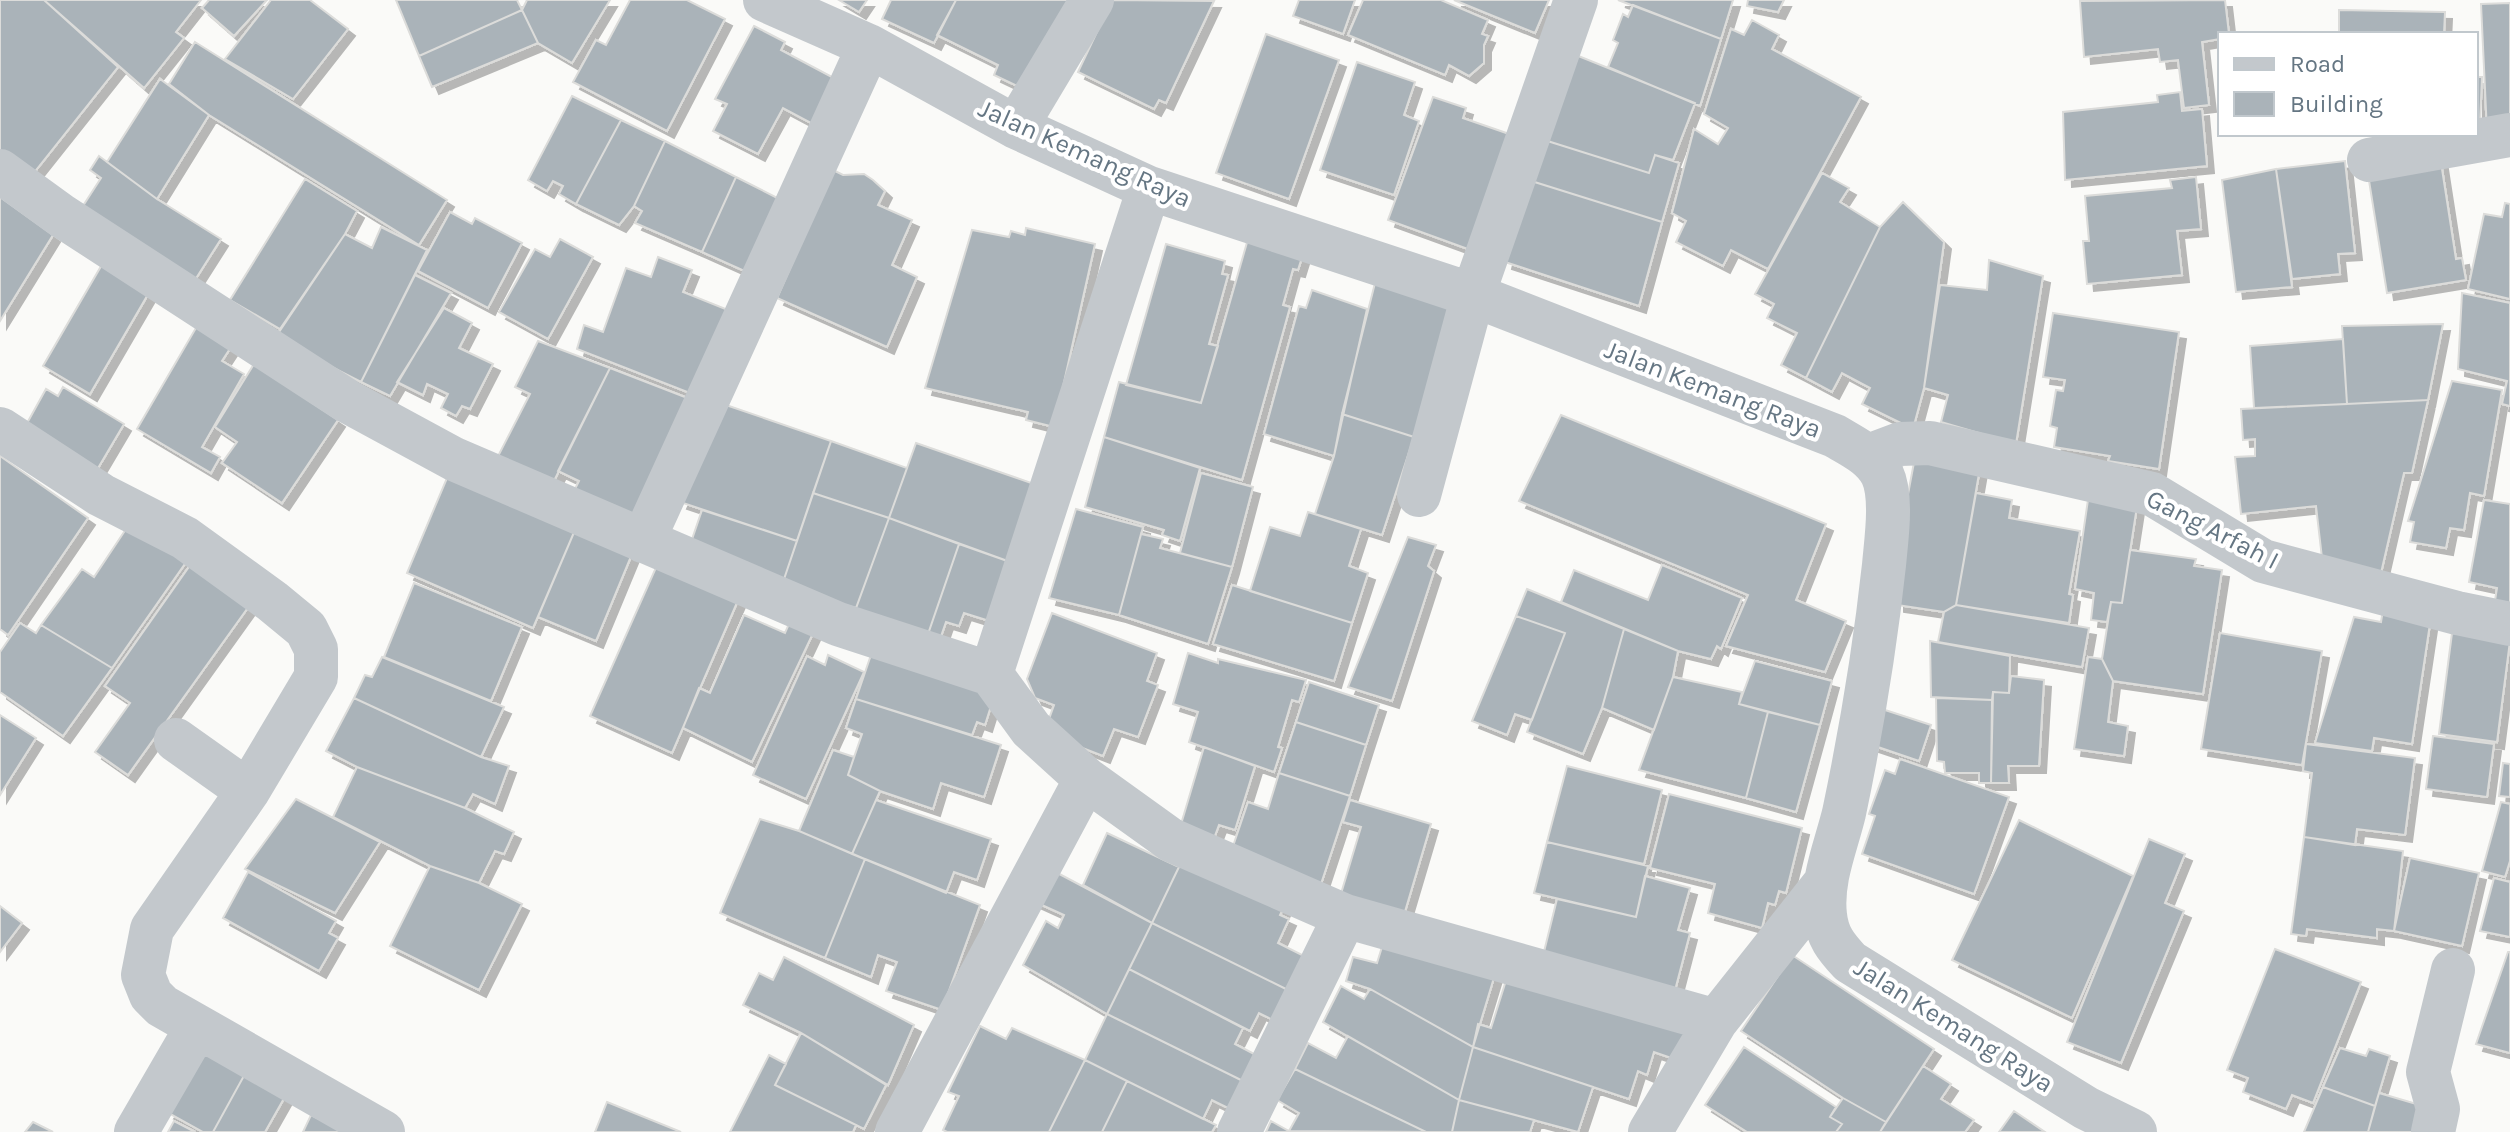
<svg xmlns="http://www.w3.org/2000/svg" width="2510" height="1132" viewBox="0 0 2510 1132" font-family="Karla,sans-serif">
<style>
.building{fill:#aab3b9;stroke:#dcdcda;stroke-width:2;filter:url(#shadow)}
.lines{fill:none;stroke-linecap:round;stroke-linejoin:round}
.minor{stroke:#c3c8cc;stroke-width:44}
.labels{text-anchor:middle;stroke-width:8;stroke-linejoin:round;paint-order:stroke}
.street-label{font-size:26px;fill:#657683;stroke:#fff}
</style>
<defs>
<filter id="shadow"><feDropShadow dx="7" dy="7" stdDeviation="0" flood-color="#0004"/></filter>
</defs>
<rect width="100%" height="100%" fill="#fafaf8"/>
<path class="building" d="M0 0H44L118 67 25 184 0 158Z
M44 0H201L176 32 184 38 144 88Z
M209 0H267L234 36 202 8Z
M271 0H310L348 29 293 99 225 59Z
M396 0H517L522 10 419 56Z
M527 0H610L572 63 538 43 522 10Z
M630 0H687L725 19 667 131 573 82 596 40 606 45Z
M839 0H867L859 12Z
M891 0H956L934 43 882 19Z
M956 0H1078L1034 94 994 75 998 65 937 35Z
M1112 0 1214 1 1166 103 1159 100 1154 109 1078 72Z
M1299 0H1355L1343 34 1293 16Z
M1363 0H1441L1488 20 1482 34 1488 36 1484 45V63L1469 76 1449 65 1445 75 1348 35Z
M1454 0H1549L1535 33Z
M1618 0H1733L1721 39Z
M1748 0H1784L1778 12 1747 6Z
M2225 0 2229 34H2220V39L2202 42 2209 105 2184 108 2178 60 2160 62 2158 49 2084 57 2080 1Z
M2510 3V128L2487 132 2481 4Z
M1633 5 1721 39 1700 106 1608 67 1618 43 1613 40 1623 14 1628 17Z
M522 10 538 43 432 87 419 56Z
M2339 10 2445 12 2444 34H2339Z
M1752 20 1779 35 1772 49 1861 97 1768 269 1731 250 1723 266 1676 242 1686 221 1672 213 1694 129 1718 144 1728 128 1704 114 1731 29 1744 35Z
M754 26 785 42 781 50 847 85 824 130 783 108 758 154 713 131 727 104 715 99Z
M1266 34 1339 60 1289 199 1216 173Z
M195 42 447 200 419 245 209 115 169 84Z
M1566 51 1695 103 1673 160 1655 155 1649 173 1538 138Z
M1357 62 1415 82 1404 115 1419 121 1394 195 1320 170Z
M2476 77H2482L2480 124 2476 125Z
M160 79 209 115 157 199 107 162Z
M2180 92 2182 111 2202 109 2207 166 2065 180 2063 112 2158 102 2157 95Z
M572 96 621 120 576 204 559 194 563 186 553 181 547 191 528 180Z
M1433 97 1466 108 1463 118 1512 135 1476 252 1388 220Z
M621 120 665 141 634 206 619 225 576 204Z
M1538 138 1649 173 1655 155 1679 163 1662 222 1525 179Z
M665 141 736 177 702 252 635 223 642 211 634 206Z
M99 156 157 199 221 239 195 280 81 209 101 178 90 170Z
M2440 156 2456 259 2462 258 2466 280 2387 293 2367 168Z
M2345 161 2355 253 2338 254 2340 274 2292 279 2276 169Z
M2276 169 2292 287 2236 292 2222 180Z
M833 170 843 175 864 174 873 180 885 191 878 205 912 220 892 265 917 277 887 347 777 298Z
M1822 173 1849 188 1840 202 1880 227 1806 378 1781 365 1797 333 1767 318 1774 304 1755 294Z
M736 177 795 207 760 278 702 252Z
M2196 177 2201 229 2177 231 2182 275 2087 284 2083 241H2089L2085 196 2172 188 2170 180Z
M305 179 357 211 345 234 280 329 230 300Z
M1525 179 1662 222 1639 306 1505 262Z
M0 197 53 235 0 321Z
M1903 202 1944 242 1924 388 1913 429 1862 404 1870 388 1842 373 1832 392 1806 378 1880 227Z
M2505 203 2510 204V299L2468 289 2484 214 2502 217Z
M450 212 472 224 475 218 522 243 488 308 418 271Z
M381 227 427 250 361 382 275 338 345 234 372 248Z
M1026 228 1095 244 1054 427 1026 420 1028 412 925 388 972 230 1009 237 1011 231 1025 235Z
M560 239 593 257 548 339 499 312 535 249 550 257Z
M1248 239 1303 254 1298 270 1293 269 1283 305 1290 307 1242 480 1104 437 1119 382 1201 403Z
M1166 244 1225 261 1222 274 1228 275 1209 344 1218 346 1201 403 1126 385Z
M107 256 154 284 90 394 43 366Z
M658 257 692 270 683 292 738 314 700 397 577 349 584 325 603 332 626 268 651 277Z
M1989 260 2043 276 2016 444 1941 422 1948 395 1924 388 1940 285 1987 290Z
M415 275 451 293 390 396 361 382Z
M1376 279 1458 305 1414 437 1342 414Z
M1312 290 1367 309 1334 456 1264 434 1299 306 1306 308Z
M2462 293 2510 303V406L2502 404 2507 381 2458 369Z
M444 308 472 323 459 348 493 364 470 409 462 406 456 416 441 408 448 394 427 384 423 395 397 382Z
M2053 313 2179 332 2159 469 2108 461 2110 456 2054 447 2057 428 2050 426 2056 390 2063 391 2065 380 2043 377Z
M200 321 235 341 222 361 244 374 202 447 220 457 211 473 137 429Z
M2443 324 2428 400 2347 404 2342 326Z
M2343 339 2347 404 2254 408 2250 346Z
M538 341 610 368 551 487 493 466 530 394 515 387Z
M254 364 338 420 282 503 222 463 237 442 215 427Z
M610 368 703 404 636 531 571 497 579 481 558 471Z
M2452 381 2502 390 2484 496 2470 493 2464 530 2450 528 2446 548 2410 542 2414 522 2408 521Z
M63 387 124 424 91 480 26 425 46 389 58 396Z
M2428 400 2412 473H2404L2381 573 2322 558 2316 506 2241 514 2235 457 2255 456V439L2243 440 2241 409Z
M726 405 831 441 797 541 680 502Z
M1342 414 1414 437 1382 535 1315 514 1334 456Z
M1561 415 1826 524 1796 600 1846 621 1825 672 1726 646 1748 595 1519 501Z
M1104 437 1200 468 1180 541 1162 535 1164 530 1085 507Z
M831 441 907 468 889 518 813 493Z
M916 443 1040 486 1013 563 889 518Z
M0 456 88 518 8 635 0 629Z
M1915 457 1980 468 1956 605 1944 612 1897 605V553Z
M1201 473 1253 487 1232 567 1180 553Z
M447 478 575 530 533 628 407 573Z
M813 493 889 518 856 608 781 588Z
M1976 493 2012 500 2009 518 2080 531 2069 594 2073 595 2069 623 1956 605Z
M2089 493 2138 500 2122 603 2111 602 2107 622 2091 620 2094 593 2075 589Z
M2484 500 2510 504V616L2493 613 2497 588 2469 582Z
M1076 509 1143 527 1119 615 1049 598Z
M702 510 797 541 781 588 687 554Z
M1308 512 1361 529 1349 566 1368 573 1352 623 1250 591 1270 527 1300 536Z
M889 518 959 544 927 637 851 622Z
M130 523 189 558 112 668 41 625 82 569 94 577Z
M575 530 632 554 596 641 538 617Z
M1141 534 1163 539 1160 548 1232 567 1208 644 1119 615Z
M1408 537 1436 545 1428 566 1434 571 1392 701 1348 687Z
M959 544 1013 563 1002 625 964 613 959 626 946 622 939 642 927 637Z
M2130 550 2196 559 2194 566 2222 570 2203 694 2113 681 2102 659 2111 602 2122 603Z
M198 554 257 595 128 775 95 752 130 703 105 686Z
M658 563 739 598 672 753 590 716Z
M1662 565 1742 598 1721 649 1717 646 1711 659 1678 651 1561 602 1574 570 1648 600Z
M414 583 522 627 491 701 384 657Z
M1232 585 1352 623 1334 681 1213 644Z
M1527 589 1624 629 1602 708 1583 754 1527 732 1565 633 1516 616Z
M1956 605 2089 628 2082 667 1938 642 1944 612Z
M2383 610 2431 617 2412 744 2374 738 2372 751 2315 743 2354 617 2381 622Z
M1052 613 1157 653 1147 681 1158 685 1138 737 1114 729 1103 756 1044 733 1054 705 1035 698 1027 679Z
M744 615 785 633 792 617 816 627 752 762 683 728 699 688 710 693Z
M1516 616 1565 633 1532 720 1515 714 1507 735 1472 721Z
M20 623 36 633 41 625 112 668 63 736 0 692V652Z
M1624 629 1678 651 1673 677 1654 730 1602 708Z
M2220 633 2322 651 2302 765 2201 749Z
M2452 633 2510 641 2497 742 2439 734Z
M1930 641 2010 656 2009 693 1993 692 1992 700 1931 697Z
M873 649 996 690 985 725 977 722 972 735 856 699Z
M1188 653 1218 663V659L1306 680 1299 702 1292 700 1278 747 1282 748 1274 772 1189 742 1198 712 1173 704Z
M828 655 864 672 806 799 753 775 807 656 825 665Z
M382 657 504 707 481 757 354 698 365 675 372 677Z
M2088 657 2102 659 2113 681 2108 722 2128 726 2124 756 2074 749Z
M1755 661 1832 681 1820 725 1739 704Z
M2011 676 2044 680 2039 766H2008L2009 783H1991L1993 692 2009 693Z
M1673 677 1742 692 1739 704 1768 712 1746 798 1639 770Z
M1309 682 1379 705 1366 745 1296 722Z
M354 698 481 757 509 766 495 804 473 794 465 808 357 767 326 751Z
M1936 698 1992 700 1991 783H1979V773H1945L1944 762 1937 761Z
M856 699 1001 745 984 797 941 783 933 809 880 791 848 775 862 734 846 728Z
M1882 709 1931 725 1919 761 1872 745Z
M1768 712 1820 725 1796 812 1746 798Z
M0 715 36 738 0 795Z
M1296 722 1366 745 1350 796 1279 773Z
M2433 736 2494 744 2487 797 2426 789Z
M2306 744 2415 758 2405 835 2357 829 2355 845 2304 837 2312 773 2303 771Z
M1204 747 1255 766 1235 830 1219 825 1213 841 1179 831Z
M833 750 854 757 848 775 880 791 852 854 799 831Z
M1900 759 2009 797 1974 894 1862 854 1875 816 1869 814 1885 770 1895 774Z
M2503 763 2510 764V797L2499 796Z
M1567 766 1662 790 1644 864 1547 842Z
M357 767 465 808 514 832 504 854 495 851 479 883 430 866 333 817Z
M1279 773 1350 796 1320 887 1229 858 1248 802 1268 809Z
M1669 794 1802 828 1786 893 1779 891 1775 905 1768 903 1762 928 1708 913 1715 884 1650 868Z
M296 799 380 842 335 913 245 869Z
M876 800 991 839 977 880 954 872 946 893 852 854Z
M1350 800 1431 824 1401 925 1340 897 1361 827 1343 822Z
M2501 802 2510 804V861L2505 877 2482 871Z
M760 819 799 831 865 859 825 958 720 913Z
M2019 820 2133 876 2072 1018 1952 960Z
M1107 833 1179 867 1152 923 1083 885Z
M2304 837 2403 851 2394 931 2377 929V938L2307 929 2306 936 2291 934Z
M2149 839 2185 854 2165 903 2184 911 2121 1063 2067 1042Z
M1547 842 1648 866 1636 917 1534 893Z
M1186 852 1287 901 1280 915 1289 919 1278 943 1308 958 1292 992 1152 923Z
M2410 858 2479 873 2462 946 2394 931Z
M865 859 980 905 942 1010 886 991 897 962 878 955 871 977 825 958Z
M430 866 479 883 522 904 479 990 390 946Z
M1048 868 1152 923 1107 1014 1023 965 1046 921 1058 928 1064 915 1033 901Z
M248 872 336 921 329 933 338 938 319 971 223 918Z
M1645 876 1690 888 1678 930 1690 933 1673 998 1541 964 1557 899 1636 917Z
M2494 878 2510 882V937L2480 931Z
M0 906 22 923 0 952Z
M1152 923 1292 992 1277 1022 1259 1013 1250 1031 1129 969Z
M1386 934 1496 971 1473 1047 1370 989 1346 981 1353 957 1377 963Z
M2275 949 2361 982 2313 1103 2292 1095 2286 1109 2243 1092 2248 1078 2227 1070Z
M2508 952H2510V1053L2476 1044Z
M1792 955 1934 1049 1886 1122 1843 1098 1741 1031Z
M784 957 914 1025 888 1085 801 1033 743 1005 759 973 773 980Z
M1129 969 1243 1028 1235 1044 1258 1056 1245 1082 1107 1014Z
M1509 971 1690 1019 1677 1060 1654 1052 1647 1075 1638 1071 1629 1099 1473 1047 1478 1024 1491 1028Z
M1341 986 1364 999 1370 989 1473 1047 1459 1100 1323 1022Z
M1107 1014 1245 1082 1232 1110 1212 1100 1203 1119 1085 1060Z
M980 1026 1006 1039 1012 1028 1085 1060 1049 1132H947L943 1130 959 1096 948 1092Z
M801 1033 886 1085 864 1129 775 1085Z
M1348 1036 1459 1100 1452 1132H1426L1295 1069 1308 1043 1336 1058Z
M207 1039 251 1063 213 1132H203L167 1112Z
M1473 1047 1593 1087 1578 1132 1459 1100Z
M1744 1047 1836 1107 1830 1117 1842 1124 1836 1132H1747L1705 1105Z
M2340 1048 2366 1056 2369 1049 2390 1056 2375 1106 2323 1087Z
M769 1055 786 1064 775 1085 856 1125 853 1132H730Z
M1085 1060 1127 1081 1102 1132H1049Z
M251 1063 291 1086 265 1132H213Z
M1923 1066 1951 1084 1941 1099 1974 1120 1965 1132H1880Z
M1295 1069 1426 1132 1289 1131 1299 1113 1277 1100Z
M1127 1081 1216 1125 1212 1132H1102Z
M2323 1087 2375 1106 2368 1132H2304Z
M2379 1093 2430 1108 2422 1132H2368Z
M1843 1098 1886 1122 1880 1132H1836L1842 1124 1830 1117Z
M1459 1100 1534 1120 1530 1132H1452Z
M607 1102 681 1132H595Z
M2014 1111 2045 1132H1999Z
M311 1115 346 1132H303Z
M174 1121 195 1132H168Z
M1271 1121 1289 1131 1291 1132H1266Z
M33 1122 53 1132H25Z"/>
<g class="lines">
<path class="minor" d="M765 0 869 46 1016 127 1149 188 1473 295 1835 436C1853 447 1872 455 1882 474 1893 497 1886 541 1884 565 1875 648 1861 732 1844 813 1836 846 1821 880 1825 915 1827 936 1836 947 1850 962L2086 1108 2135 1132
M1016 127 1092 0
M2369 160 2510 135
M0 171 62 216 347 401 454 459 838 624 991 674 1031 729 1086 779 1171 840 1345 916 1716 1021 1826 882
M0 429 101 495 185 538 272 601 306 629 316 649V677L248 791 152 929 143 975 151 995 162 1006 383 1132
M1868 456 1900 444 1930 443 2152 494 2263 561 2457 613 2510 624
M1419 495 1473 295 1576 0
M643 541 869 46
M991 674 1149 188
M176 740 248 791
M136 1132 197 1027
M897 1132 1086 779
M1239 1132 1345 916
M1650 1132 1716 1021
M2433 1132 2438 1109 2428 1072 2453 970"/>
</g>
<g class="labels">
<g class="street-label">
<text transform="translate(1085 153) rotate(24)" y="9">Jalan Kemang Raya</text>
<text transform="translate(1713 389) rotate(21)" y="9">Jalan Kemang Raya</text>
<text transform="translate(2213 529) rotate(27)" y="9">Gang Arfah I</text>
<text transform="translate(1954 1025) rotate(32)" y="9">Jalan Kemang Raya</text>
</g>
</g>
<rect x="2218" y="32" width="260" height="104" fill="#ffffff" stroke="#c1c8cd" stroke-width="2"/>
<rect x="2234" y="58" width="40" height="12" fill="#c3c8cc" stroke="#c1c8cd" stroke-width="2"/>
<text x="2290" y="72" font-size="24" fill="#657683">Road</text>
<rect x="2234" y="92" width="40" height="24" fill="#aab3b9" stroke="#c1c8cd" stroke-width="2"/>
<text x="2290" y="112" font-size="24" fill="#657683">Building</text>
</svg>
